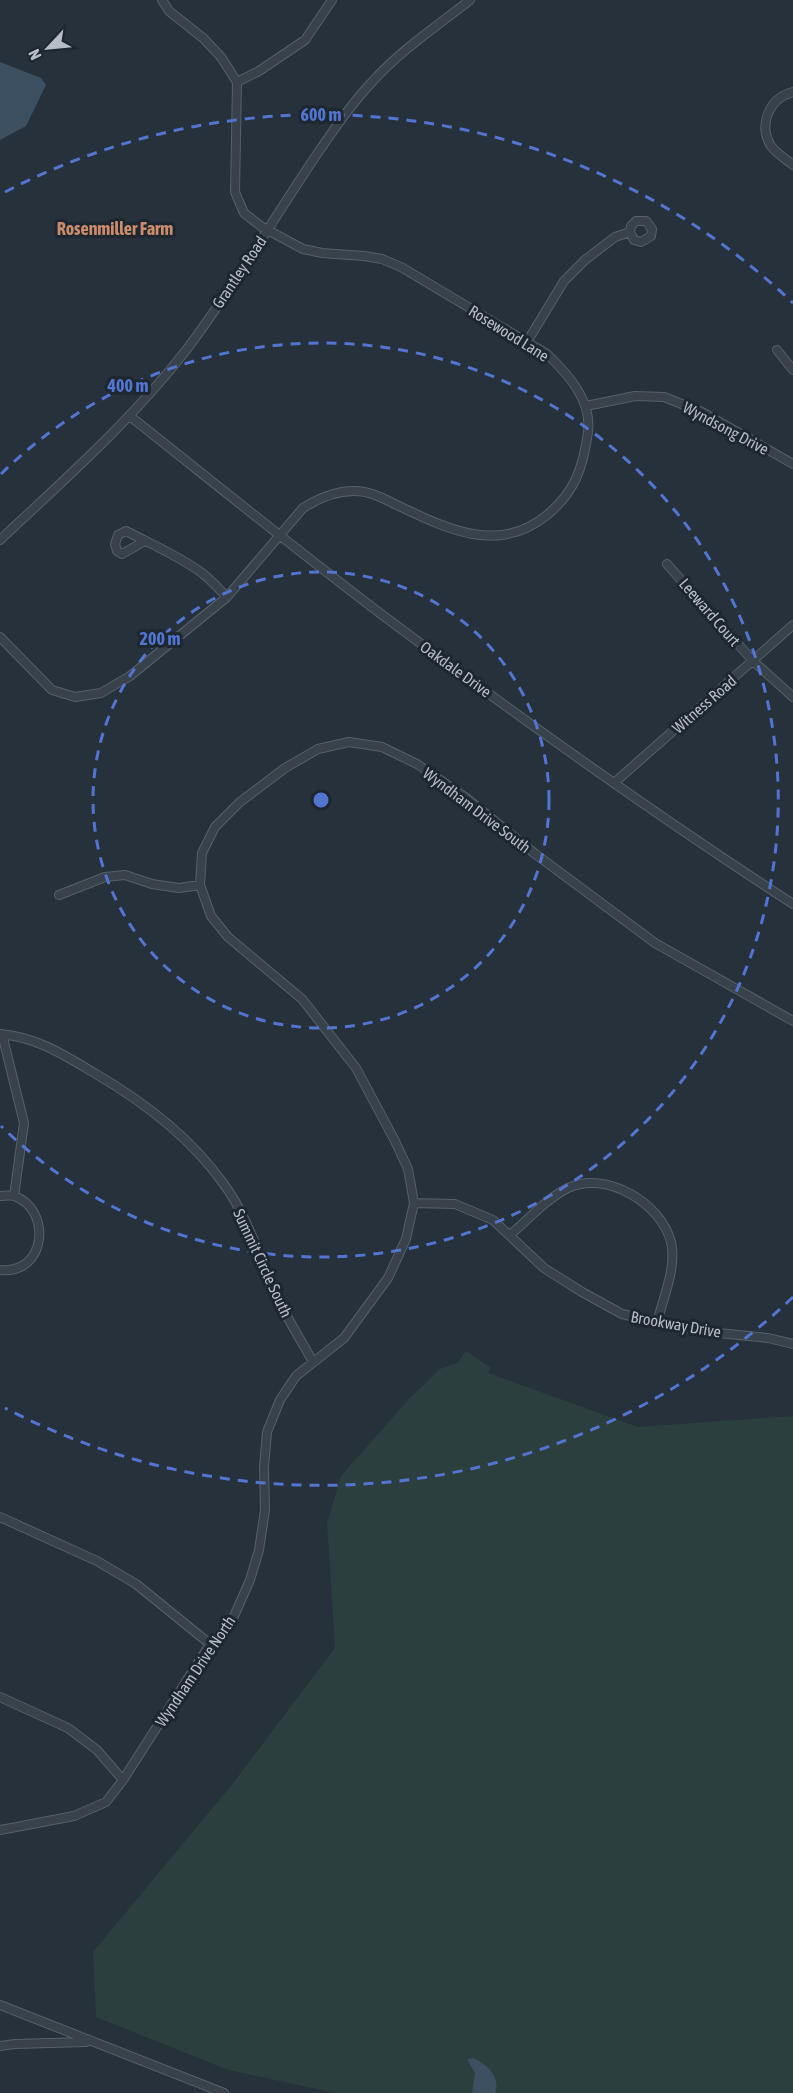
<svg xmlns="http://www.w3.org/2000/svg" width="793" height="2093" viewBox="0 0 793 2093" font-family="'Asap Condensed',sans-serif">
<style>
.green{fill:#2b3f3e}
.water{fill:#3d5062}
.lines{fill:none;stroke-linecap:round;stroke-linejoin:round}
.minor-casing{stroke:#576069;stroke-width:10}
.minor{stroke:#39424b;stroke-width:8}
.ring{fill:none;stroke:#5275d2;stroke-width:3;stroke-dasharray:10 8}
.labels{text-anchor:middle;stroke-width:6;stroke-linejoin:round;paint-order:stroke}
.street-label{font-size:16px;fill:#b5bdc7;stroke:#1e2730}
.neighbourhood-label{font-size:18px;font-weight:bold;fill:#cb8c6c;stroke:#1e2730}
.centre{fill:#5275d2;stroke:#1e2730;stroke-width:3}
.ring-label{font-size:18px;text-anchor:middle;font-weight:bold;fill:#5275d2;stroke:#1e2730;stroke-width:6;stroke-linejoin:round;paint-order:stroke}
</style>
<rect width="100%" height="100%" fill="#26313b"/>
<path class="green" d="M466 1351 491 1368 488 1373 638 1427 793 1416V2093H336L228 2070 96 2017 93 1952 230 1787 335 1648 327 1523 341 1476 409 1399 440 1369 458 1362Z"/>
<path class="water" d="M0 62 41 78 46 85 26 126 0 140Z
M473 2058C487 2064 501 2077 495 2093H472L475 2073 468 2061V2059Z"/>
<g class="lines">
<g class="minor-casing">
<path id="minor" d="M237 82 259 71 305 40 332 0
M793 92C769 98 758 125 771 146 777 154 786 159 793 165
M527 342 564 281 585 260 615 237 630 232 631 226 636 221H646L652 229 651 236 641 242 634 240 630 232
M777 350 793 370
M586 406 635 396 664 397 704 413 793 464
M131 417C213 482 294 548 377 611 513 713 651 812 793 904
M0 540C65 479 132 420 187 349 233 288 272 221 315 157 333 131 351 104 373 81 401 50 437 26 470 0
M145 541 122 554 117 551 115 544 118 535 126 531C151 544 179 556 202 573 211 580 219 589 227 597
M667 564 753 661 793 697
M0 637 52 690 75 697 101 693 130 676 227 597 303 508C319 498 335 491 354 491 372 491 386 500 401 507 449 530 500 554 547 515 575 492 583 468 588 432 592 401 569 375 547 354L401 267 382 259 364 256 322 253 303 249 262 227 244 213 235 192 237 82 221 57 203 38 169 11 162 0
M614 783 793 625
M59 895 105 877 125 875 152 884 179 888 200 885
M0 1034C37 1037 64 1055 96 1074 144 1102 190 1137 223 1183 249 1218 261 1262 280 1302 289 1322 302 1342 313 1362
M2 1034 24 1123 14 1196
M0 1196C4 1196 10 1195 14 1196 52 1209 47 1275 0 1270
M414 1203 455 1204 493 1220 544 1268 582 1292 622 1314 698 1331 768 1338 793 1344
M511 1234C529 1219 546 1199 568 1188 606 1170 661 1203 671 1242 677 1267 663 1298 657 1323
M0 1517 97 1561 136 1584 210 1644
M0 1697 68 1728 97 1750 123 1780
M0 1830 74 1816 106 1802 123 1780 210 1644 231 1623 250 1580 259 1550 265 1510 264 1467 267 1432 280 1400 296 1376 344 1338 388 1278 406 1239 414 1203 408 1169 395 1141 356 1068 302 999 228 937 211 916 200 885 202 853 215 827 240 802 285 768 318 749 349 742 382 747 417 764 465 797 534 853 655 943 793 1021
M0 2005 224 2093
M0 2046 15 2044 86 2042"/>
</g>
<use href="#minor" class="minor"/>
</g>
<g class="ring">
<circle cx="321" cy="800" r="228"/>
<path d="M1 474A457 457 0 1 1 1 1126"/>
<path d="M793 1297A685 685 0 0 1 5 1408M5 192A685 685 0 0 1 793 303"/>
</g>
<g class="labels">
<g class="street-label">
<text transform="translate(239 272) rotate(-56)" y="6">Grantley Road</text>
<text transform="translate(509 333) rotate(32)" y="6">Rosewood Lane</text>
<text transform="translate(726 428) rotate(28)" y="6">Wyndsong Drive</text>
<text transform="translate(710 612) rotate(49)" y="6">Leeward Court</text>
<text transform="translate(456 669) rotate(36)" y="6">Oakdale Drive</text>
<text transform="translate(704 704) rotate(-41)" y="6">Witness Road</text>
<text transform="translate(477 810) rotate(37)" y="6">Wyndham Drive South</text>
<text transform="translate(263 1263) rotate(65)" y="6">Summit Circle South</text>
<text transform="translate(676 1324) rotate(10)" y="6">Brookway Drive</text>
<text transform="translate(195 1671) rotate(-56)" y="6">Wyndham Drive North</text>
</g>
<g class="neighbourhood-label">
<text x="115" y="235">Rosenmiller Farm</text>
</g>
</g>
<circle cx="321" cy="800" r="9" class="centre"/>
<g class="ring-label">
<text x="321" y="121">600 m</text>
<text x="128" y="392">400 m</text>
<text x="160" y="645">200 m</text>
</g>
<g transform="translate(48 48) rotate(244)" stroke="#1e2730" stroke-width="4.5" paint-order="stroke">
<path d="M0-4.5L10 22L0 15L-10 22Z" fill="#b5bdc7"/>
<text y="-9" font-size="16" font-weight="bold" text-anchor="middle" fill="#b5bdc7">N</text>
</g>
</svg>
